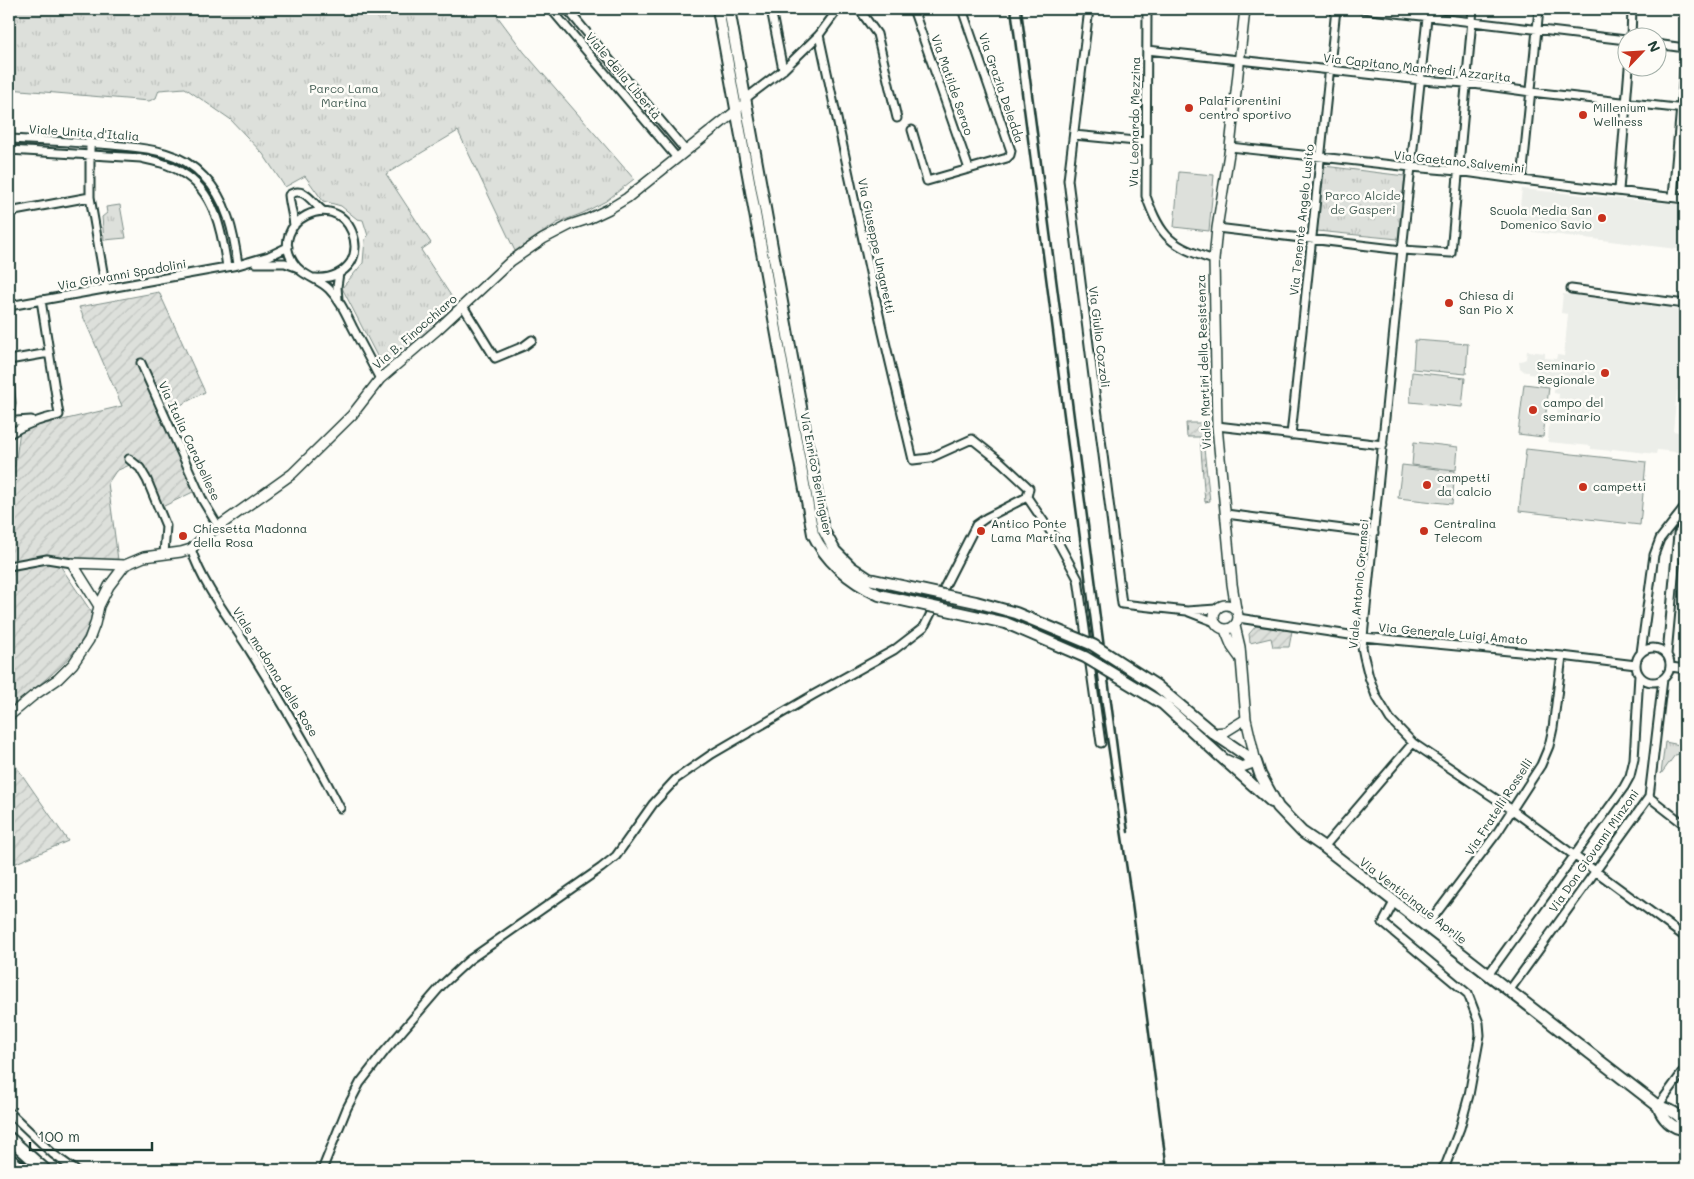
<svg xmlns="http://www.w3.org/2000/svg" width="1694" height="1179" viewBox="0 0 1694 1179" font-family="Mali,sans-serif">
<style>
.built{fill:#eceee9}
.grass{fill:url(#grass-tufts);stroke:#7e8e88}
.garden{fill:url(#garden-furrows);stroke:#7e8e88}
.pitch{fill:#dde0db;stroke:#7e8e88}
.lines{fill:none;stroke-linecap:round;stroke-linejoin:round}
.minor-casing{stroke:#1f3d34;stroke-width:11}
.tertiary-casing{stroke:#1f3d34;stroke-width:12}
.secondary-casing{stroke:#1f3d34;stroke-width:14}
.trunk-casing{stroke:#1f3d34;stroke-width:15}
.minor{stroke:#fdfcf7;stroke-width:7}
.tertiary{stroke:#fdfcf7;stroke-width:9}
.secondary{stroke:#fdfcf7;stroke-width:10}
.trunk{stroke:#fdfcf7;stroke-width:11}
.rail{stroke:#1f3d34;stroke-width:2.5}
.secondary-bridge-casing{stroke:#1f3d34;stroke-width:14;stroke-linecap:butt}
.secondary-bridge{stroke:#fdfcf7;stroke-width:10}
.poi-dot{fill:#c8321e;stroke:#fdfcf7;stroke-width:2}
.labels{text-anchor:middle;stroke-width:5;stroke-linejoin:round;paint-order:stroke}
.street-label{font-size:12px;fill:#1f3d34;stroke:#fdfcf7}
.park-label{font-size:12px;fill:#455e55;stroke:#fdfcf7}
.poi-label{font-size:12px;fill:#1f3d34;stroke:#fdfcf7;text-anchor:start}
</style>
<defs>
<pattern id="grass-tufts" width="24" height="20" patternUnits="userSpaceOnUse" patternTransform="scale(1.25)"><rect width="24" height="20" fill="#dde0db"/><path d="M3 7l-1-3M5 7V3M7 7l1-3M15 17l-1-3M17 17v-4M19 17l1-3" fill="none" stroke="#bdc1bd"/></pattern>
<pattern id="garden-furrows" width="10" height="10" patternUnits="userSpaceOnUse" patternTransform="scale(1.25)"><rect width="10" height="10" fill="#dde0db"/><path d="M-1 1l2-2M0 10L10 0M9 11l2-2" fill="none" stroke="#bdc1bd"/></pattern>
</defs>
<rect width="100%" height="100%" fill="#fdfcf7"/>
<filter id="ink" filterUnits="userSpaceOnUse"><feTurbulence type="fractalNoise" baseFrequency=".02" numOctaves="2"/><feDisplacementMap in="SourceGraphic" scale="10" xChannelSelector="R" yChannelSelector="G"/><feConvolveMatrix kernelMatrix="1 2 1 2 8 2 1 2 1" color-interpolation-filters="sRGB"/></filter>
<g filter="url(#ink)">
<path class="built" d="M1522 189 1685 205V250L1517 230Z
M1563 294 1607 299V297L1627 299 1628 301 1672 306V309L1685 311V331H1683L1678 390 1677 391 1673 431 1685 433V453L1657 450 1656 454 1612 449V451L1591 449V446L1548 442 1549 424H1556L1559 394 1554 393 1555 377 1529 374V372H1525L1520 368 1519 362 1526 359 1527 351 1545 353V358L1556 359 1557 355 1564 356 1568 314 1561 313Z"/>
<path class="grass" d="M9 9H492L524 52 634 179 606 201 583 213 557 223 515 251 458 131 386 174 431 243 421 250 457 305 424 334 390 361 377 356 342 288 363 263 365 239 368 236 363 220 357 219 341 206 323 201 305 176 285 187 263 154 230 119 185 88 159 90 156 98 149 101 9 89Z
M1324 166 1405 176 1398 239 1317 231Z
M120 205 126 238 104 240 102 217 107 213 106 207Z
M1665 742 1685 746V757L1680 754 1675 755 1661 774Z"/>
<path class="garden" d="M159 292 205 392 162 415 195 491 162 507 141 460 116 471 108 483 118 560 55 558 92 613C85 656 40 683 9 708V469L15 466 20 430 122 406 79 307Z
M1186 423H1201L1210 501 1205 502 1200 437H1187Z
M1256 626 1292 631 1289 647H1273L1271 638 1250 643 1249 634Z
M9 756 68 841 9 866Z"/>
<path class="pitch" d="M1179 172 1214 175 1209 231 1174 227Z
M1415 340 1468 344 1466 374 1413 369Z
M1412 372 1465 378 1462 407 1410 402Z
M1524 384 1549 387 1543 437 1518 434Z
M1414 442 1458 447 1456 470 1412 465Z
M1526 449 1646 462 1640 525 1519 511Z
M1402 465 1455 471 1452 504 1398 498Z"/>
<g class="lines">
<g class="minor-casing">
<path id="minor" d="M551 9 677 158
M567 9 686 151
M771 9 783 70
M859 9 877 34 897 118
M913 9 969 169
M1089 9 1068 180 1122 604 1187 611 1216 609
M1147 9 1146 196C1161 238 1171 246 1214 260
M1362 9 1626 40
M1428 9 1402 250 1363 637 1362 647 1364 657 1369 677 1376 696 1390 719 1413 743 1511 809 1685 937
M1631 38 1632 9
M1656 44 1685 48
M1147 50 1421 80 1466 83 1531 92 1685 109
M745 99 783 70 819 35 838 9
M912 130 927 181 1007 158 1010 155 1011 151 962 9
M1074 135 1146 142
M9 139C43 141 78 142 112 145 130 147 148 148 165 153 179 157 194 166 204 177 227 199 234 234 238 265
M90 143V197L106 289
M1230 147 1411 167 1458 171 1522 180 1685 199
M9 150 141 158C155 161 169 164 181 172 215 191 222 232 227 267
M1522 180 1539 9
M1619 190 1629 68
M1673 197 1685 61
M9 212 90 197
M294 226C293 214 290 206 289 195 304 185 311 202 323 211
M1217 228 1402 250 1451 253 1473 9
M256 263H285L296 267
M315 278C330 279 342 275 351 262 356 253 356 242 352 232 334 188 268 222 293 262 301 276 318 278 329 289 340 300 346 314 353 328 362 345 371 362 380 379
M1571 289 1685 304
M338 299 337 287 339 273
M9 306 238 265 269 256 288 247
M463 306 495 358 524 346 532 340
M9 360 49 353
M141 363 203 501 218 526
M9 378 11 403 9 425
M10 420 16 421 31 420
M1217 426 1383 445
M9 434C25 424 41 419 59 415L41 300
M1291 435 1336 9
M129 459 140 468 147 480 166 526 164 554
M1027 497 1059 544 1078 579 1101 743
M1226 514 1374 533
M191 549C204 588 231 620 252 654 284 705 313 755 340 808
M9 566 47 559 72 563
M1189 612 1215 622
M1238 618 1363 637 1562 656 1636 665
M1636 665a17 17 0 1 1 34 0a17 17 0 1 1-34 0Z
M1641 653 1654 555 1660 539 1685 507
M1667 654 1678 534 1685 523
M1671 667 1685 669
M1649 797 1685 825
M1324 847 1413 743
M1394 902 1383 923 1468 994 1479 1023 1480 1035 1469 1095 1460 1128 1446 1164 1441 1170
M1426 927 1497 833 1541 765 1549 746 1553 728 1562 656
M1488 975 1624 787 1630 776 1634 759 1639 675
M1509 991 1649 797 1663 679
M1658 1106 1685 1069
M9 1112 53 1154 75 1170
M322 1170 347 1108 360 1083 385 1051 442 985 469 960 601 868 616 856 653 804 676 779 712 754 813 695 894 650 924 627 976 525 986 518 1027 497 1029 488 1001 462 972 439 930 458 913 460 883 333 819 35"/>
</g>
<g class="tertiary-casing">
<path id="tertiary" d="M72 563 125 565 144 557 181 552 191 549 205 536 292 474 352 415 380 379 437 330 511 261 543 239 570 225 588 219 609 209 627 198 736 111 740 106
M72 563 99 606
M1214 617a12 12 0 1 1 24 0a12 12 0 1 1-24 0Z
M1236 609 1232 584 1217 426 1214 260 1217 228 1230 147 1245 9
M1225 630 1232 647 1240 658
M9 716 33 696 58 679 73 664 89 640 95 624 99 606 109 586 125 565
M1213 733 1225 732 1246 719
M1227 760 1242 767 1256 762 1246 719 1240 647 1235 626"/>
</g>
<g class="secondary-casing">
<path id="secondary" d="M718 9 813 534
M729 9 823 529
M1213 733 1256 762 1260 774 1278 807 1302 832 1324 847 1658 1106C1669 1109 1682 1115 1685 1126
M1220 756 1272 802
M1658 1106C1662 1118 1672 1129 1685 1129"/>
</g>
<g class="trunk-casing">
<path id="trunk" d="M9 1138 45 1170
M9 1159 23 1170"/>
</g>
<use href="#minor" class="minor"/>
<use href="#tertiary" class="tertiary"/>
<use href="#secondary" class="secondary"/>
<use href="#trunk" class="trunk"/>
<path class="rail" d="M1011 9 1100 692 1131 896 1167 1170
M1021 9 1128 832"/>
<g class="secondary-bridge-casing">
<path id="secondary-bridge" d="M823 529 835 551 851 567 869 579 976 602 1016 613 1093 645 1157 686 1213 733
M813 534C827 563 851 582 879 595L1006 623 1085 657 1163 704 1220 756"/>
</g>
<use href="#secondary-bridge" class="secondary-bridge"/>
</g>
</g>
<g class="poi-dot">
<circle cx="1189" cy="108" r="5"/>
<circle cx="1583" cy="115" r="5"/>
<circle cx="1602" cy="218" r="5"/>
<circle cx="1449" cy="303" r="5"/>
<circle cx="1605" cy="373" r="5"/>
<circle cx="1533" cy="410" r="5"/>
<circle cx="1427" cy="485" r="5"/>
<circle cx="1583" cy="487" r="5"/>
<circle cx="981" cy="531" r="5"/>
<circle cx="1424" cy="531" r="5"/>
<circle cx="183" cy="536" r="5"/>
</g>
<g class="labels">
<g class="street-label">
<text transform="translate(1417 68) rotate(6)" y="4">Via Capitano Manfredi Azzarita</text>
<text transform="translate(623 76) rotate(50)" y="4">Viale della Libertà</text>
<text transform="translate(952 85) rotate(71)" y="4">Via Matilde Serao</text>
<text transform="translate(1001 88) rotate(71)" y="4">Via Grazia Deledda</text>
<text transform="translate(1135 122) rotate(-89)" y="4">Via Leonardo Mezzina</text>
<text transform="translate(84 133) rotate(4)" y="4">Viale Unita d'Italia</text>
<text transform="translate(1459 162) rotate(6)" y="4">Via Gaetano Salvemini</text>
<text transform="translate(1302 220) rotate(-84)" y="4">Via Tenente Angelo Lusito</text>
<text transform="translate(876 246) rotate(78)" y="4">Via Giuseppe Ungaretti</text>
<text transform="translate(122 275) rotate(-10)" y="4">Via Giovanni Spadolini</text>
<text transform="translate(415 332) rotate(-41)" y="4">Via B. Finocchiaro</text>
<text transform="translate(1099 337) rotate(83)" y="4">Via Giulio Cozzoli</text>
<text transform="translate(1204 362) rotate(-92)" y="4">Viale Martiri della Resistenza</text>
<text transform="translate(189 441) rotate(65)" y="4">Via Italia Carabellese</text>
<text transform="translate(816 474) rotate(79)" y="4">Via Enrico Berlinguer</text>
<text transform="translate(1359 584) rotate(-85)" y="4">Viale Antonio Gramsci</text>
<text transform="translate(1453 634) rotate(5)" y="4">Via Generale Luigi Amato</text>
<text transform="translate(275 672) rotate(58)" y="4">Viale madonna delle Rose</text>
<text transform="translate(1499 807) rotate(-57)" y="4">Via Fratelli Rosselli</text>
<text transform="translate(1594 851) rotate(-55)" y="4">Via Don Giovanni Minzoni</text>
<text transform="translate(1413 901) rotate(38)" y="4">Via Venticinque Aprile</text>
</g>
<g class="park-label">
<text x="344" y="93">Parco Lama<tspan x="344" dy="14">Martina</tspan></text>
<text x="1363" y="200">Parco Alcide<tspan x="1363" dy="14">de Gasperi</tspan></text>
</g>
<g class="poi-label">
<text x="1199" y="105">PalaFiorentini<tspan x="1199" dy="14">centro sportivo</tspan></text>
<text x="1593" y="112">Millenium<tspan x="1593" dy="14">Wellness</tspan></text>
<text x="1592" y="215" text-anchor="end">Scuola Media San<tspan x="1592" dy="14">Domenico Savio</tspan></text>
<text x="1459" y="300">Chiesa di<tspan x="1459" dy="14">San Pio X</tspan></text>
<text x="1595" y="370" text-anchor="end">Seminario<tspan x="1595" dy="14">Regionale</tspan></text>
<text x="1543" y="407">campo del<tspan x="1543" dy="14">seminario</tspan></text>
<text x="1437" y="482">campetti<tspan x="1437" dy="14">da calcio</tspan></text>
<text x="1593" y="491">campetti</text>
<text x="991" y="528">Antico Ponte<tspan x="991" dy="14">Lama Martina</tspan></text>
<text x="1434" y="528">Centralina<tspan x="1434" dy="14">Telecom</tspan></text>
<text x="193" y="533">Chiesetta Madonna<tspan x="193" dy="14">della Rosa</tspan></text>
</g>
</g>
<rect width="1694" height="1179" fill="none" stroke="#fdfcf7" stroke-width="30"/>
<rect x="15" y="15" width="1664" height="1149" fill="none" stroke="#1f3d34" stroke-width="2" filter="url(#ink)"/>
<g transform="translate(1642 52) rotate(65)"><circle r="24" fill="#fdfcf7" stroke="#a4b0a9"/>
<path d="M0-4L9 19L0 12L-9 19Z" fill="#c8321e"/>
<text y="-8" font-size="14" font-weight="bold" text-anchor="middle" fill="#1f3d34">N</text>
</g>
<path d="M30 1142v8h122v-8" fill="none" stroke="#1f3d34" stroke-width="2.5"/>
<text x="38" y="1142" font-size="15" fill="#1f3d34" stroke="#fdfcf7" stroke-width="4" paint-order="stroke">100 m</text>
</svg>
